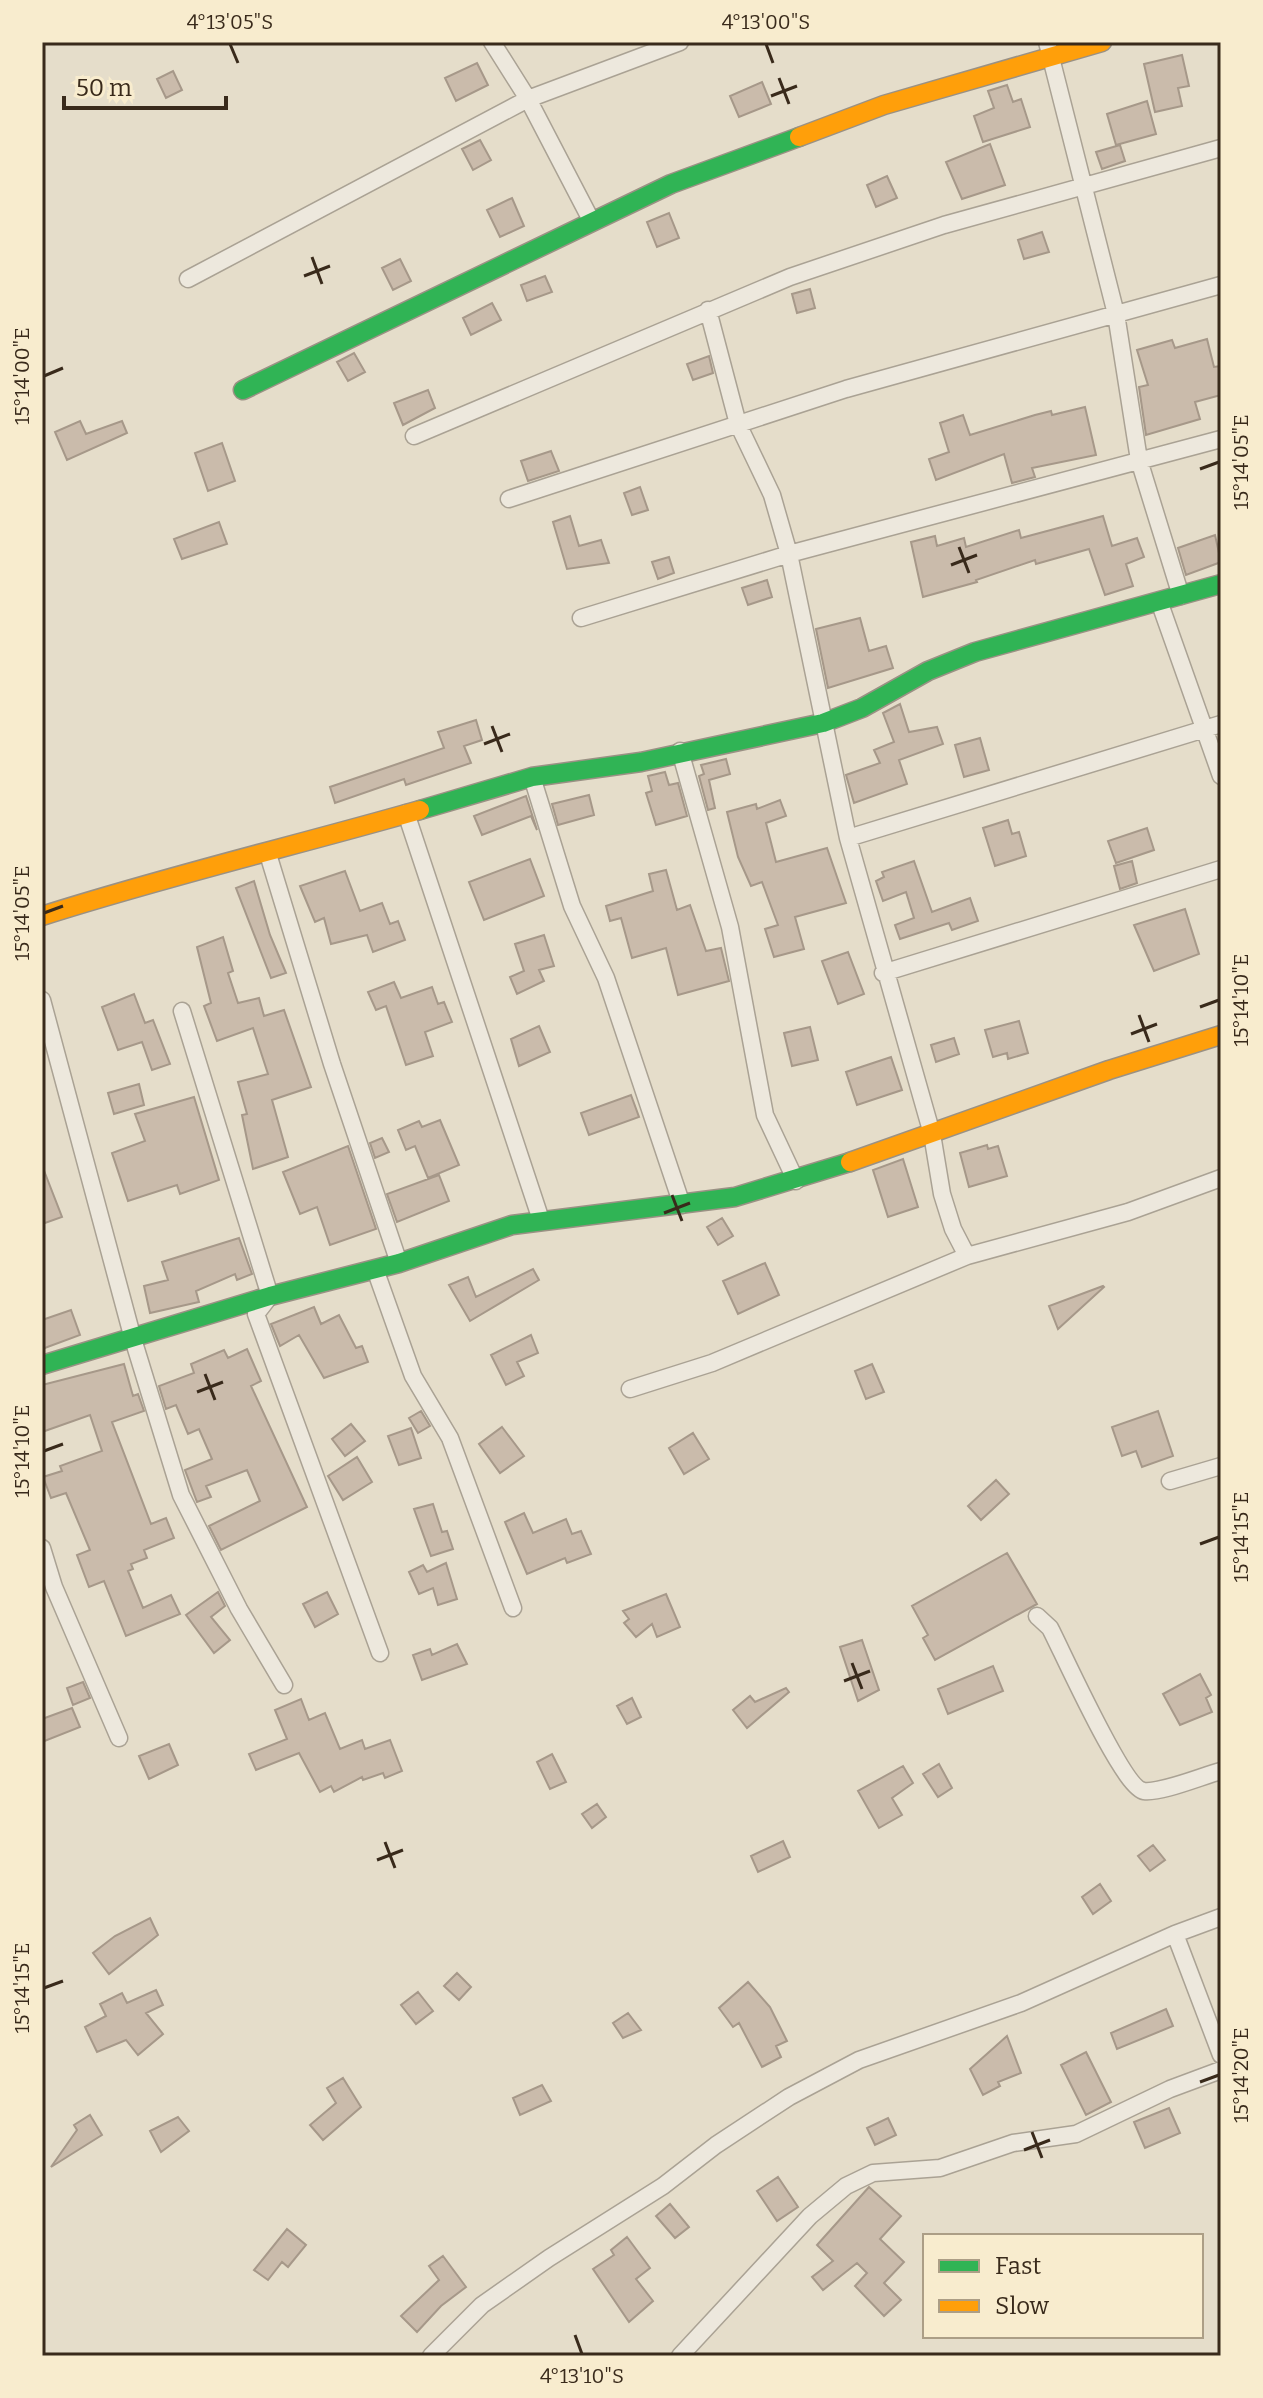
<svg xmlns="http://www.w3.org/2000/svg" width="1263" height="2398" viewBox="0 0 1263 2398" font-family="Bitter,serif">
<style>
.building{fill:#cabbab;stroke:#a69889;stroke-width:2}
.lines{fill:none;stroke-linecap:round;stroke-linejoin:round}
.street-casing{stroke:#aaa294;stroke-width:19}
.fast-casing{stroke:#9a9184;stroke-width:21}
.slow-casing{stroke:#9a9184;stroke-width:21}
.street{stroke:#ede8dd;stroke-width:16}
.fast{stroke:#30b455;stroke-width:18}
.slow{stroke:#ff9f0a;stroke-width:18}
.ticks{fill:none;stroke:#392a1b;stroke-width:3}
.neatline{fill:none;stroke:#392a1b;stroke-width:3}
.ticks-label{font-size:20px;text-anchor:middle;fill:#392a1b}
</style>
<rect width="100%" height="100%" fill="#e5ddca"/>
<path class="building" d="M1182 55 1189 86 1178 88 1182 106 1155 112 1144 64Z
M477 63 488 85 456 101 445 78Z
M173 71 182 90 166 98 157 79Z
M762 82 771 104 739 117 730 96Z
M1007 85 1013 102 1021 99 1030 127 983 142 974 116 994 108 988 91Z
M1147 101 1156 134 1116 145 1107 114Z
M480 140 491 160 473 170 462 149Z
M990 144 1005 185 962 199 946 162Z
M1120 145 1125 161 1102 169 1096 152Z
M887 176 897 198 876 207 867 185Z
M512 198 524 226 500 237 487 210Z
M669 213 679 238 657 247 647 222Z
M1042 232 1049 252 1024 259 1018 240Z
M400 259 411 281 393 290 382 268Z
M545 276 552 292 527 301 521 285Z
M810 289 815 308 797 313 792 294Z
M492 303 501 320 471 335 463 318Z
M1207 339 1214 367 1221 366V395L1195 402 1200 419 1146 435 1139 387 1148 385 1137 350 1172 340 1175 348Z
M354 353 365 372 348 381 337 362Z
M709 356 713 373 693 380 687 364Z
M428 390 435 408 403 425 394 403Z
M1085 407 1096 455 1032 468 1035 477 1012 483 1004 454 936 480 929 459 949 452 940 423 963 415 970 435 1035 415 1051 411 1052 415Z
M80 421 86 434 122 421 127 433 67 460 55 432Z
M222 443 235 481 208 491 195 453Z
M551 451 559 471 528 481 521 461Z
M640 487 648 510 632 515 624 493Z
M570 516 579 546 601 540 609 563 567 569 553 522Z
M1103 516 1112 546 1137 538 1144 557 1126 564 1133 586 1105 595 1089 549 1036 564 1035 560 976 580 977 582 923 597 911 542 935 536 937 546 964 538 966 547 1019 530 1021 538Z
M219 522 227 544 182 559 174 539Z
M1215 535 1221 562 1186 575 1178 548Z
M669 557 674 573 658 579 652 562Z
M767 580 772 597 748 605 742 588Z
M860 618 869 651 886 646 893 668 828 688 816 629Z
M900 704 909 732 937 727 943 744 899 760 907 784 854 803 846 775 880 763 874 750 894 742 883 713Z
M476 720 482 740 464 746 471 763 406 785 404 779 335 803 330 787 444 748 438 732Z
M980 738 989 770 964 777 955 745Z
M726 759 730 774 709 780 715 808 708 810 699 776 704 774 701 765Z
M665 772 669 785 678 783 687 816 656 825 646 793 652 791 648 776Z
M589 795 594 815 558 825 552 804Z
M526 796 537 830 531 816 482 835 474 816Z
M780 800 786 816 766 823 776 862 827 848 846 903 795 917 804 949 774 957 765 929 778 925 762 882 751 886 738 857 727 812 756 804 757 809Z
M1008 820 1012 834 1019 832 1026 856 995 866 983 828Z
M1147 828 1154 850 1116 863 1108 841Z
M530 859 544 896 484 920 469 882Z
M914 861 932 912 970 898 978 921 952 930 949 923 900 939 895 925 914 918 906 892 883 901 876 881 884 877 882 872Z
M1132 861 1137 883 1120 889 1114 866Z
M666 870 677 910 690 905 706 951 721 948 729 981 678 995 666 948 632 958 621 918 610 921 606 906 653 891 649 874Z
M345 871 360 911 382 903 390 924 398 921 405 940 373 952 367 935 331 944 324 918 315 922 300 886Z
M254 881 270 935 286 973 271 978 236 888Z
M1185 909 1199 954 1154 971 1134 925Z
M544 935 554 966 539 970 544 981 517 994 510 977 524 971 515 944Z
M223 937 233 971 228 973 238 1003 259 998 264 1016 284 1010 311 1087 272 1100 288 1157 253 1169 242 1115 247 1114 238 1082 268 1074 253 1028 217 1041 204 1006 211 1003 197 947Z
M848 952 864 994 838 1004 822 961Z
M394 982 401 998 432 987 438 1004 444 1002 452 1022 425 1032 433 1056 406 1065 386 1006 376 1010 368 992Z
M134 994 145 1023 153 1020 170 1064 152 1070 142 1042 118 1050 102 1007Z
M1019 1021 1028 1053 1008 1059 1007 1053 993 1057 985 1030Z
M539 1026 550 1052 519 1066 511 1039Z
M810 1027 818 1060 792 1066 784 1033Z
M954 1038 959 1054 936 1062 931 1045Z
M891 1057 902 1090 857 1105 846 1072Z
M139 1084 144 1105 114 1114 108 1093Z
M631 1095 639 1117 589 1135 581 1113Z
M194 1097 219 1180 180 1194 177 1185 128 1201 112 1153 145 1141 135 1114Z
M440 1120 459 1165 428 1178 415 1146 406 1150 398 1130 419 1121 422 1127Z
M382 1138 389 1152 375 1158 370 1143Z
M987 1145 988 1149 998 1146 1007 1176 969 1187 960 1153Z
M348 1146 376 1229 330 1245 317 1207 300 1214 283 1172Z
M903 1159 918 1207 888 1217 873 1170Z
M43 1168 62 1217 42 1224V1169Z
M439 1175 449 1201 397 1222 387 1194Z
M722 1218 733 1236 718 1245 707 1227Z
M239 1238 252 1274 237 1280 235 1274 196 1291 199 1302 150 1313 144 1286 168 1280 162 1262Z
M765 1263 779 1295 738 1314 723 1281Z
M533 1269 539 1280 470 1321 449 1285 468 1277 476 1297Z
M1103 1286 1104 1287 1058 1329 1049 1306Z
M314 1307 321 1324 339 1315 356 1348 362 1346 368 1362 324 1378 299 1335 280 1346 271 1324Z
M71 1310 80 1335 42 1349V1320Z
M531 1335 538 1353 517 1362 524 1376 506 1385 491 1355Z
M247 1349 261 1381 251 1386 307 1507 221 1550 209 1526 260 1501 247 1470 206 1486 211 1497 197 1502 185 1470 212 1459 199 1429 188 1434 176 1405 166 1409 159 1386 194 1373 191 1364 224 1350 228 1358Z
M124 1364 133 1396 138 1394 144 1411 112 1422 151 1524 166 1518 174 1538 144 1550 147 1558 131 1564 133 1569 128 1571 143 1608 171 1595 180 1614 126 1636 104 1581 89 1587 77 1555 90 1550 66 1493 51 1498 43 1477 62 1471 60 1466 102 1451 90 1415 42 1432V1385Z
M872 1364 884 1392 866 1399 855 1371Z
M421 1411 430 1426 418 1433 409 1418Z
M1158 1411 1173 1456 1142 1467 1136 1451 1122 1456 1112 1427Z
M351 1424 365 1441 345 1456 332 1439Z
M502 1427 524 1456 500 1473 479 1444Z
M411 1428 421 1458 399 1465 388 1436Z
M693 1433 709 1459 684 1474 669 1448Z
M357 1457 372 1482 343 1500 328 1476Z
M996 1480 1009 1494 981 1520 968 1506Z
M433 1504 442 1532 447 1531 453 1549 431 1556 414 1509Z
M524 1513 533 1533 566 1519 572 1534 581 1531 591 1554 567 1563 565 1558 527 1574 505 1522Z
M1007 1553 1037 1604 935 1660 923 1638 928 1635 912 1606Z
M446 1563 457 1599 438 1605 433 1588 419 1594 409 1572 423 1565 427 1572Z
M218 1592 225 1606 211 1617 230 1640 214 1653 186 1615Z
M327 1592 338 1614 315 1627 303 1604Z
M666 1594 680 1627 657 1637 652 1624 636 1637 624 1623 629 1619 623 1611Z
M862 1640 879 1690 858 1701 840 1647Z
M457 1644 467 1664 422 1680 413 1655 430 1649 432 1655Z
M993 1666 1003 1691 948 1714 938 1689Z
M1200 1674 1211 1695 1206 1698 1212 1712 1180 1725 1163 1694Z
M83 1682 90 1698 73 1705 67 1688Z
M786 1688 789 1692 747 1728 733 1710 750 1696 755 1702Z
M632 1698 641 1717 627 1724 617 1706Z
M301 1699 309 1720 325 1713 340 1749 362 1740 365 1749 390 1740 402 1771 385 1778 383 1773 363 1780 362 1777 334 1792 331 1786 320 1792 299 1753 256 1770 249 1754 287 1739 275 1710Z
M72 1708 80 1727 42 1742V1719Z
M169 1744 178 1765 149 1779 139 1756Z
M552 1754 566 1782 550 1789 537 1762Z
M939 1764 952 1788 938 1797 923 1774Z
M903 1766 913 1783 892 1798 902 1815 879 1828 858 1791Z
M597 1804 606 1817 592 1828 582 1814Z
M783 1841 790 1857 758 1872 751 1856Z
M1153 1845 1165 1860 1150 1871 1138 1856Z
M1100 1884 1111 1901 1093 1914 1082 1897Z
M150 1918 158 1935 109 1974 93 1953 115 1936Z
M457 1973 471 1987 459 2000 444 1986Z
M748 1982 770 2007 787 2041 776 2046 781 2057 762 2067 739 2023 733 2027 719 2008Z
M156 1990 163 2005 146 2013 163 2034 138 2055 126 2040 97 2052 85 2027 106 2016 100 2004 122 1993 127 2003Z
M418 1992 433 2011 416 2024 401 2005Z
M1166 2009 1173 2026 1117 2049 1111 2033Z
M628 2013 641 2030 623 2038 613 2023Z
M1007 2036 1021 2073 998 2082 1000 2086 983 2095 970 2069Z
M1086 2052 1111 2102 1086 2115 1061 2065Z
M343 2078 361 2107 323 2140 310 2125 336 2103 327 2088Z
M542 2085 551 2101 520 2115 513 2098Z
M1169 2108 1180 2133 1145 2148 1134 2122Z
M90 2115 102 2135 51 2167 77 2130 74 2125Z
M178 2117 189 2131 161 2152 150 2131Z
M888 2118 896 2135 875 2145 867 2128Z
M778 2177 798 2207 777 2221 757 2191Z
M869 2187 901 2216 880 2239 904 2262 884 2283 901 2300 884 2316 855 2286 867 2273 857 2263 823 2290 812 2277 833 2261 817 2245Z
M670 2204 689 2227 675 2238 656 2216Z
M287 2229 306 2245 288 2267 282 2262 268 2280 254 2270Z
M627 2237 650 2268 636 2279 653 2301 629 2322 593 2269 614 2255 611 2250Z
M443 2256 466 2287 441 2306 417 2332 401 2316 439 2280 429 2266Z"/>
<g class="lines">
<g class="street-casing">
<path id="street" d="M492 42 528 99 591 220
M1047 42 1116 314 1139 460 1181 596
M188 279 528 99 680 42
M708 310 738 424 772 495 789 554 848 838 932 1134 942 1194 953 1229 967 1256
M414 436 790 277 944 225 1221 148
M509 499 846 389 1221 285
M1159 601 1221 776
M581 618 789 554 1221 439
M680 751 730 927 765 1115 796 1181
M532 777 572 906 606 978 682 1205
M406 813 541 1220
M848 838 1221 724
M268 854 332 1064 399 1263
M883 973 1221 869
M42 1000 133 1339 181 1495 239 1609 284 1685
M182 1011 270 1296 256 1314 380 1653
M375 1269 413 1376 450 1438 513 1608
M630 1389 712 1363 967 1256 1128 1212 1221 1178
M1170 1481 1221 1466
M42 1548 54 1587 119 1738
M1037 1616 1050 1628C1063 1653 1123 1788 1144 1791 1162 1793 1202 1776 1221 1771
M1175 1934 1221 2055
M431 2356 482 2305 549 2258 663 2186 716 2145 789 2097 859 2060 1021 2003 1175 1934 1221 1917
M680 2356 810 2216 846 2186 873 2173 940 2168 1013 2143 1076 2134 1170 2089 1221 2070"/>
</g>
<g class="fast-casing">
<path id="fast" d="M243 390 671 184 799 137
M420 810 532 777 641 762 823 723 862 708 928 671 975 652 1221 584
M42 1365 270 1296 399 1263 512 1225 735 1197 850 1162"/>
</g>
<g class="slow-casing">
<path id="slow" d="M799 137 884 105 1102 42
M42 916C167 876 294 846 420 810
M850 1162 1109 1070 1221 1035"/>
</g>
<use href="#street" class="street"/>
<use href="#fast" class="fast"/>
<use href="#slow" class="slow"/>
</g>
<path class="ticks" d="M230 44 238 63M766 44 773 63M779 78 789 104M771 96 797 86M312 257 322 284M304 276 330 266M44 376 63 368M1200 469 1219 462M959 547 969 573M951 565 977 555M492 726 502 752M484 744 510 734M44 913 63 906M1200 1007 1219 1000M1139 1015 1149 1042M1131 1034 1157 1024M672 1195 682 1221M664 1213 690 1203M205 1374 215 1400M197 1392 223 1382M44 1451 63 1444M1200 1544 1219 1537M852 1663 862 1689M844 1681 870 1671M385 1842 395 1868M377 1860 403 1850M44 1988 63 1981M1200 2082 1219 2075M1032 2132 1042 2158M1024 2150 1050 2140M575 2335 582 2354"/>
<rect width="1263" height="2398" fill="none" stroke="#f8ecce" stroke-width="88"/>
<rect x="923" y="2234" width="280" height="104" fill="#f8ecce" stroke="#ac9e86" stroke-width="2"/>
<rect x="939" y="2260" width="40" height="12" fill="#30b455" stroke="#ac9e86" stroke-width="2"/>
<text x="995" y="2274" font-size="24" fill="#392a1b">Fast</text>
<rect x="939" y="2300" width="40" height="12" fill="#ff9f0a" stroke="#ac9e86" stroke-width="2"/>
<text x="995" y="2314" font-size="24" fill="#392a1b">Slow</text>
<path d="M64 96v12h162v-12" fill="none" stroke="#392a1b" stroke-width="4"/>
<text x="76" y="96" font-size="24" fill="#392a1b" stroke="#f8ecce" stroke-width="6" paint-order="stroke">50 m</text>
<rect x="44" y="44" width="1175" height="2310" class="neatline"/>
<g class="ticks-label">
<text x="230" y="29">4°13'05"S</text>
<text x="766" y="29">4°13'00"S</text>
<text transform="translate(22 376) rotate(-90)" y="7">15°14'00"E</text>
<text transform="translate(1241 462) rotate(-90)" y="7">15°14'05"E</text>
<text transform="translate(22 913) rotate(-90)" y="7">15°14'05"E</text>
<text transform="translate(1241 1000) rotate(-90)" y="7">15°14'10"E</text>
<text transform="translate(22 1451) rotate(-90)" y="7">15°14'10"E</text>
<text transform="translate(1241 1537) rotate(-90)" y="7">15°14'15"E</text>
<text transform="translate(22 1988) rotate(-90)" y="7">15°14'15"E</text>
<text transform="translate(1241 2075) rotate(-90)" y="7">15°14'20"E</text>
<text x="582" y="2383">4°13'10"S</text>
</g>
</svg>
